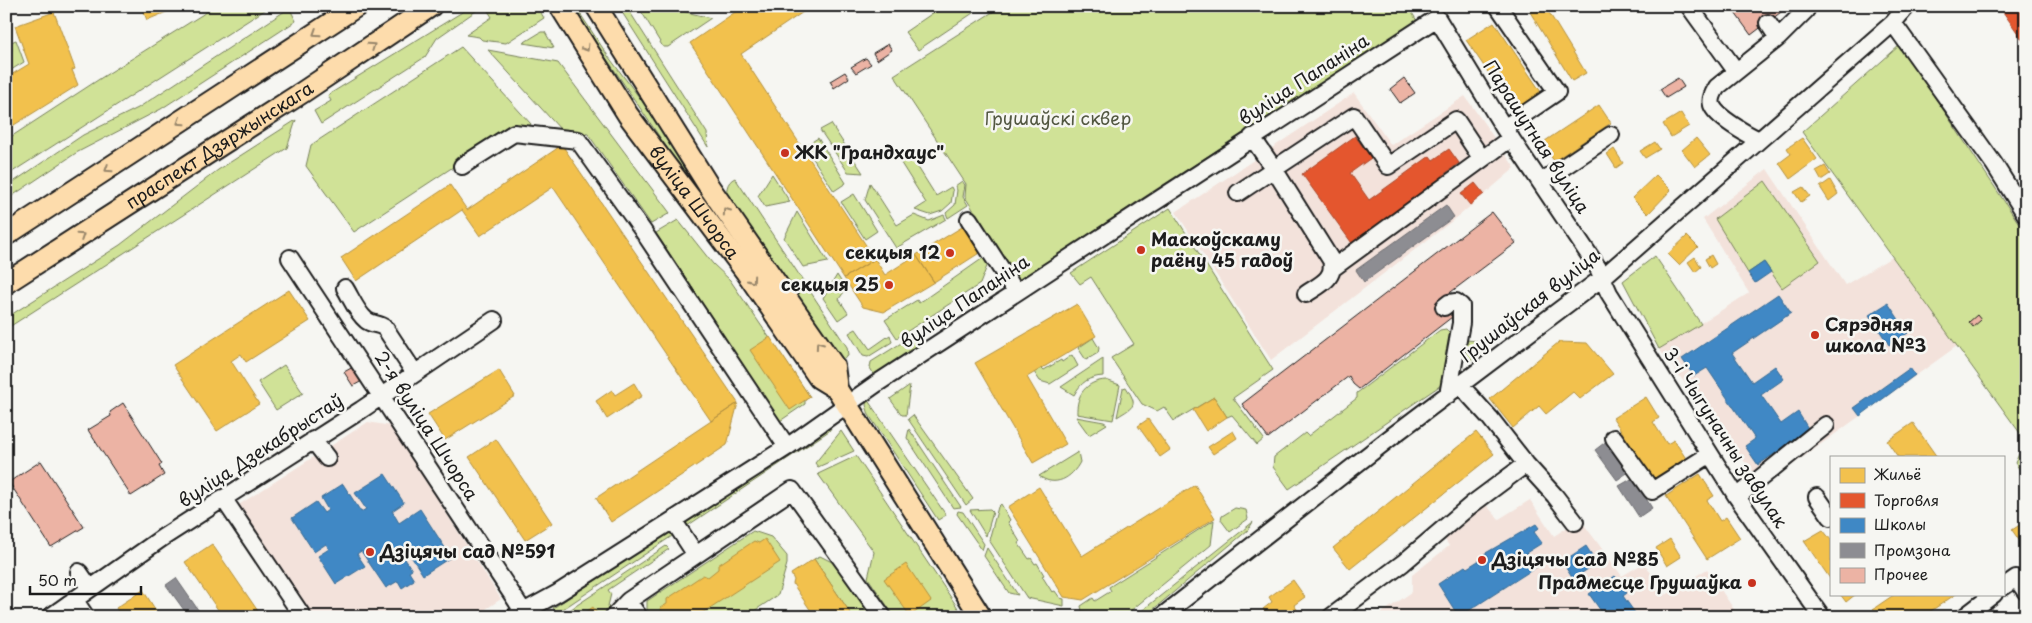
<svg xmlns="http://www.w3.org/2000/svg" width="2032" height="623" viewBox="0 0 2032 623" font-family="'Playpen Sans',sans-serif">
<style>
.built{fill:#f3e2db}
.green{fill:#d0e297;stroke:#767f5a}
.homes{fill:#f2c14e;stroke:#b2903f}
.shops{fill:#e4572e;stroke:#a84529}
.schools{fill:#3f88c5;stroke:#346892}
.industry{fill:#8d8d92;stroke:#6b6b6f}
.building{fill:#ecb3a4;stroke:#1c1c1c}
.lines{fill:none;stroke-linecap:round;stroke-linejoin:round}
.minor-casing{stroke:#1c1c1c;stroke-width:20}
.major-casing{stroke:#1c1c1c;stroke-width:24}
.minor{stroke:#f6f6f2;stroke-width:16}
.major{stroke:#fddcac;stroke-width:20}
.oneway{stroke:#98866b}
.poi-dot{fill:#c8321e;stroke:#f6f6f2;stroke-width:2}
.labels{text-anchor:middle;stroke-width:5;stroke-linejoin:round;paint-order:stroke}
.street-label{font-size:18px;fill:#1c1c1c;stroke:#f6f6f2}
.park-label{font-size:18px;fill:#525741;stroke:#f6f6f2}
.poi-label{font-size:18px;font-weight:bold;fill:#1c1c1c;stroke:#f6f6f2;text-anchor:start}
</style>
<rect width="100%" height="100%" fill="#f6f6f2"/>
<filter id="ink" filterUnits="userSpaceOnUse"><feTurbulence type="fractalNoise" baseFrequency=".02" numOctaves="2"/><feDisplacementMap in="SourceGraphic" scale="10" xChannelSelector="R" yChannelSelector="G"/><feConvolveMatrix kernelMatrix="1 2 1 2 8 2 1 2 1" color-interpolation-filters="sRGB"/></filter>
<g filter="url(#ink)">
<path class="built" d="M1354 93 1391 145 1465 96 1515 168 1460 215 1271 360 1176 212Z
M1767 169 1845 285 1892 257 1957 346 1763 486 1659 349 1749 293 1703 219Z
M368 422 391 426 501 599 474 617H312L237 506Z
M1530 500 1554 536 1580 519 1622 576 1644 563 1666 595 1707 569 1739 617H1376L1412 592V575L1449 546 1444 538 1486 505 1499 519Z"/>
<path class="green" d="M216 6H271L6 176V140L101 78Z
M472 6H483L437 38 425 57 321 124 314 111 331 101 328 95Z
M485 6H537L544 18 506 43 482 40 479 37 466 35 492 17Z
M571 6H575L608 56 692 167 690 174 684 173Z
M618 6H626L707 133 708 147Z
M638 6H661L711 18 668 47H663Z
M943 6H969L973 13 918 50 905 32Z
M1002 6H1408L1417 21 1143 198 1019 281 965 197 966 184 894 75Z
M285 11H291L296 21 161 109 76 153 6 200V187L83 135 138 108Z
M541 32H545L554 48 523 43Z
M16 40 24 62 6 73V60C13 56 12 49 11 42Z
M1900 45 2026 234V478L2015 463 2025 440 1802 132Z
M461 47 531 124 525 129 514 127 354 232 306 166 311 145Z
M488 50 558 63 670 213 651 224 588 134 561 130Z
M296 120 287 148 6 329V318L120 245 218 170Z
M831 124 863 173 848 172 820 130Z
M818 138 846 183 834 191 805 146Z
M909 153 936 196 951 187 953 191 951 203 942 211 930 215 915 210 926 203 899 160Z
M772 174 790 202 765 207 758 196Z
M735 178 847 347 848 356 839 362 727 200C726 191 726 182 735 178Z
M962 181 965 185 963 197 968 205 948 218 946 213 955 205 957 190 955 186Z
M1765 181 1820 261 1782 288 1764 262 1748 273 1715 219Z
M870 183 897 225 914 215 929 221 944 215 946 219 896 248 865 200Z
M854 194 877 231 865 239 841 202Z
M1170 208 1273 370 1233 398 1264 439 1257 445 1232 415 1227 417 1214 397 1174 421 1164 407 1157 411 1142 404 1111 358 1134 344 1091 277 1080 284 1071 273Z
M797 212 828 262 803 267 784 238Z
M678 220 713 264 730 280 810 397 805 400V404L780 421 656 233Z
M986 256 989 261 980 284 897 338 885 320 917 300 919 303Z
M1655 256 1701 324 1659 349 1623 281Z
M837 275 846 289 839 299 848 313 838 320 823 298Z
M856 329 870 349 890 335 892 342 868 357 863 356 849 333Z
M1446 329 1450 333 1444 383 1289 489 1273 467 1274 457 1305 433 1308 436 1357 398V393L1440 330Z
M914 335 921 347 875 376 870 368 871 362Z
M1093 338 1099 348 1098 353 1086 360 1078 348Z
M1466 340 1479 341 1486 350 1470 361 1465 353Z
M1072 355 1078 366 1050 384 1040 381 1034 372 1042 368 1044 370 1061 360 1062 362Z
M1103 359V376C1089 377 1081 382 1074 395L1061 387Z
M284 365 303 393 276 410 258 382Z
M1106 380 1120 385 1113 420 1077 414C1076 395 1086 381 1106 380Z
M910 385 906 415H902L890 399Z
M1126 387C1138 406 1135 406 1117 417L1123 388Z
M867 399 946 515 938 520 869 415 866 405Z
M913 415 973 499 966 505 908 419Z
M1076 417 1104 422 1107 424 1089 435Z
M833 425 829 431 557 613 553 608Z
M909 429 961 507 953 508 907 438Z
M841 431 854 451 818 467 815 463Z
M1078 452 1080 462C1072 478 1055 488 1039 476Z
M856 456 964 617H895L868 578 874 552 818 474Z
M1001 504 1010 520 1008 522 1020 542 1018 543 1029 559 1031 558 1035 564 1037 563 1044 575 1042 576 1052 592 1055 591 1060 598 1064 599V606L1027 598 989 540 998 507Z
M1235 508 1246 510 1248 519 1230 532 1221 520 1222 516Z
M990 509 993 512 986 536 970 510Z
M958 511 963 512 984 544 982 550 957 514Z
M1214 520 1211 545 1123 617H1106L1082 611 1081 606 1093 598 1095 601 1111 591 1109 587Z
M1253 522 1248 530 1144 617H1134Z
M753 531 771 537 787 556V564L778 595 745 617H652L647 609V601Z
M666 546 669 549 608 590 611 594 608 606 610 610 602 617H559Z
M987 548 1018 595 1009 593 984 556Z
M820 556 834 563 871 617H853L814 559Z"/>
<path class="homes" d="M141 6H181L147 20Z
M744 6H812L741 54 875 259 844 278 690 43Z
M1540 6H1545L1586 73 1572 81 1530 12Z
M54 12 75 69 72 70 78 85 6 130V78L29 64 15 26Z
M1494 22 1541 92 1514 110 1466 40Z
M1599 105 1611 123 1554 161 1542 143Z
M1681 113 1689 126 1671 137 1663 124Z
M1696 138 1710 155 1695 167 1682 150Z
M1802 138 1817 159 1790 179 1779 163 1791 154 1787 148Z
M1655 142 1660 149 1645 158 1640 151Z
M562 145 738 403 711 421 553 187 480 236 462 210 356 281 341 258 450 185 467 210Z
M1614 149 1623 163 1616 168 1607 154Z
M1825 166 1830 174 1821 180 1816 171Z
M1656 175 1671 190 1648 214 1632 198Z
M1830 180 1838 194 1829 201 1820 187Z
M1803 187 1810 196 1801 202 1794 192Z
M967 224 984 250 934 282 916 255Z
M1687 236 1698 247 1679 265 1668 254Z
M916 255 934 282 884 312 863 307 844 278 875 259 885 275Z
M1711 255 1716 264 1710 268 1705 259Z
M1695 257 1701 267 1695 272 1688 262Z
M289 290 310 321 246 362 241 354 231 361 259 404 217 431 173 365Z
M1077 304 1096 336 1027 377 1066 444 1033 463 975 363Z
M770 337 810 397 790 410 750 350Z
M1559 342 1587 343 1613 374 1580 399 1573 392 1546 414 1539 406 1513 428 1490 399Z
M499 370 515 396 445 440 428 414Z
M634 383 642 396 607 419 596 401 612 390 615 395Z
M1214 397 1227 417 1206 431 1193 410Z
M1646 397 1659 418 1653 422 1667 444 1674 440 1687 460 1654 481 1613 418Z
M738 403 727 445 611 522 596 498Z
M1148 419 1170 450 1160 457 1138 426Z
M1913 423 1937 457H1898L1887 441Z
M1233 431 1237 438 1213 454 1208 447Z
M1476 432 1494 454 1350 569 1333 548Z
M496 439 552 523 525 540 469 457Z
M1700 474 1714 496 1707 500 1720 521 1726 517 1740 538 1707 559 1666 496Z
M1195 485 1215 518 1083 600 1064 597 1008 507 1039 487 1082 556Z
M2026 521V550L2012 530Z
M1823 530 1831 540V580L1804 541Z
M765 539 780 562 696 617H666L660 608 667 604V599L703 575 708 577 718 569V565L754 541 759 543Z
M1670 539 1681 557 1667 566 1656 548Z
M212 544 262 617H223L185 562Z
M814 559 853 617H815L793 584 794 580 791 574Z
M906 564 931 601 910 616 884 579Z
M1293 580 1305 597 1294 605 1302 617H1269L1263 609 1272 602 1269 597Z
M143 590 160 617H121L116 608Z
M1840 594H1856L1846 602Z
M1895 594H1956L1922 617H1878L1873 609Z
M593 607 598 615 596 617H579Z"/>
<path class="shops" d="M2004 6H2026V45L2001 9Z
M1355 136 1371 158 1350 173 1369 200 1430 156 1433 160 1449 149 1459 163 1443 175 1446 179 1354 246 1302 174Z
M1475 183 1484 194 1470 205 1461 194Z"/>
<path class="schools" d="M1764 262 1771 272 1755 283 1748 273Z
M1778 294 1791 313 1732 353 1752 382 1775 366 1784 379 1761 395 1781 424 1798 412 1809 430 1758 465 1745 446 1755 439 1707 368 1694 376 1682 359Z
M1888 303 1908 333 1889 345 1869 315Z
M1910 368 1915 375 1860 416 1854 408Z
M385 474 404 503 392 511 399 523 420 509 451 557 423 575 405 547 400 551 412 570 409 572 414 580 402 588 398 581 386 588 361 551 357 554 365 566 336 584 318 556 329 549 326 544 314 552 292 518 316 502 324 513 328 510 321 498 343 484 361 512 366 509 355 493Z
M1536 524 1539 528 1534 532 1542 543 1526 553 1538 566 1459 617 1438 584 1465 566 1467 568 1486 556 1484 554Z
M1586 546 1597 563 1573 579 1562 562Z
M1615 576 1627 593 1623 596 1638 617H1599L1597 614 1601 611 1589 594Z"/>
<path class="industry" d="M1446 205 1454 217 1364 282 1356 270Z
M1608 440 1630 471 1617 480 1595 450Z
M1633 478 1652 508 1639 517 1619 486Z
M176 578 203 617H189L166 585Z"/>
<path class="building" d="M1730 6H1789L1751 35Z
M888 44 892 50 877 60 873 53Z
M866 58 871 64 856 73 851 67Z
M845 72 849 78 834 88 830 81Z
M1404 78 1415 93 1400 103 1390 89Z
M1678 78 1684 87 1666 98 1660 89Z
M1492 212 1516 243 1439 301 1452 317 1359 389 1353 384 1349 376 1268 438 1242 404Z
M1977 315 1981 320 1973 327 1969 322Z
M353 367 362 381 353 386 344 372Z
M123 403 162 464 159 466 164 475 131 496 88 430 111 416 110 412Z
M41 461 84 527 51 547 9 482Z"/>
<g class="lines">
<g class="minor-casing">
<path id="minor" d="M1498 6 1557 92 1504 128
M1689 6 1736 71
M1768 23 1778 38
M1893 23 1994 164 2026 215
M1252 137 1274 169 1354 116 1388 166 1456 120 1482 159
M1759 140C1748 135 1716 117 1712 105 1710 98 1714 92 1717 87L1778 38 1806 10 1803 6
M462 166 514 133 578 140 643 231 787 447
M1541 182 1611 135
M1238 193 1274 169 1331 260C1336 279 1319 285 1306 294
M969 219 1016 292
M290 258 527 617
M1333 268 1511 138
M345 288C351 298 357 313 366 320 372 325 378 323 385 328L414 372
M1444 307 1449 303 1456 302 1461 306V323L1448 395
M1461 386 1490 418 1526 464 1555 496 1575 522
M1614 438 1652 491 1709 455
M313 440 327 458
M1737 497 1826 425
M1817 497 1831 517
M223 498 303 617
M673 520 696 555
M79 572 90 588
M2003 587 2016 578 2026 592
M74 599 86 617
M50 617 162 538 361 410 494 320
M514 617 558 593 673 520 787 447 876 384 1437 18 1504 128 1598 268 1609 293 1737 497 1822 617
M613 617 628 601
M639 617 628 601 792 490 883 617
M1161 617 1395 434 1602 278 1893 23 1907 6
M1331 617 1403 563 1471 505 1526 464
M1964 617 1994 594"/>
</g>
<g class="major-casing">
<g id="major">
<path id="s1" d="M560 6 628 115 746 272 819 378 837 389"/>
<path d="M596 6 710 188 834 366 837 389 981 617"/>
<path d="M6 235 357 6"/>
<path id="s2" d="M6 283 303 92 431 6"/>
</g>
</g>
<use href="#minor" class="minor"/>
<use href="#major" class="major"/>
</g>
<defs><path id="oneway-chevron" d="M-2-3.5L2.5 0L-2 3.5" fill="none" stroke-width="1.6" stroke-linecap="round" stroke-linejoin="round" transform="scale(1.25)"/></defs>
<g class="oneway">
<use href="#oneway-chevron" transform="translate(316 33) rotate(147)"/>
<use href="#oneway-chevron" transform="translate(372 46) rotate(-34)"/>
<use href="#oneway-chevron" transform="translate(586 48) rotate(58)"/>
<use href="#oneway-chevron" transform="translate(180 122) rotate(147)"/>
<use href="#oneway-chevron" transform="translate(108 169) rotate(147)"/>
<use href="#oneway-chevron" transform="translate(726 211) rotate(-125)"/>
<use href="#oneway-chevron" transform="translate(81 236) rotate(-33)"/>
<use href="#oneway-chevron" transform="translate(752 280) rotate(55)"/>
<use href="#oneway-chevron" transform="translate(819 345) rotate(-125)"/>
</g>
</g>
<g class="poi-dot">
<circle cx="785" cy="153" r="5"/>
<circle cx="1141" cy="250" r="5"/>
<circle cx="950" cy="253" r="5"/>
<circle cx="889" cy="285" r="5"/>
<circle cx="1815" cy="335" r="5"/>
<circle cx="370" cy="552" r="5"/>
<circle cx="1482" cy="560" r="5"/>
<circle cx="1752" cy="583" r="5"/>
</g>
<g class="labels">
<g class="street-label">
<text transform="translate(1304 80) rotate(-33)" y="6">вуліца Папаніна</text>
<text transform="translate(1536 137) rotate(57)" y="6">Парашутная вуліца</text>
<text dy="6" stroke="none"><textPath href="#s2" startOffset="254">праспект Дзяржынскага</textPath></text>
<text dy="6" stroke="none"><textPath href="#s1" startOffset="238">вуліца Шчорса</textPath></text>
<text transform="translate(965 302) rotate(-34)" y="6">вуліца Папаніна</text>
<text transform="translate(1530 306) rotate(-38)" y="6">Грушаўская вуліца</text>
<text transform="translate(426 426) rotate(57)" y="6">2-я вуліца Шчорса</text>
<text transform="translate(1725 438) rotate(57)" y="6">3-і Чыгуначны завулак</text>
<text transform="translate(261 451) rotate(-33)" y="6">вуліца Дзекабрыстаў</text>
</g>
<g class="park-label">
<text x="1058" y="125">Грушаўскі сквер</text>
</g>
<g class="poi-label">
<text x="795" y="159">ЖК "Грандхаус"</text>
<text x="1151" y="246">Маскоўскаму<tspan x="1151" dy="21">раёну 45 гадоў</tspan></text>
<text x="940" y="259" text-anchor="end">секцыя 12</text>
<text x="879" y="291" text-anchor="end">секцыя 25</text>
<text x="1825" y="331">Сярэдняя<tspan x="1825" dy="21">школа №3</tspan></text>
<text x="380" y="558">Дзіцячы сад №591</text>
<text x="1492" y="566">Дзіцячы сад №85</text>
<text x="1742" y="589" text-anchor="end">Прадмесце Грушаўка</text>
</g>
</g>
<rect width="2032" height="623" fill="none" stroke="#f6f6f2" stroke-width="25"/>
<rect x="12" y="12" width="2007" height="598" fill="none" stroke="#1c1c1c" stroke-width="2" filter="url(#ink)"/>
<rect x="1830" y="456" width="175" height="140" fill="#f6f6f2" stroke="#9f9f9c"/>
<rect x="1840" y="468" width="25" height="15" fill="#f2c14e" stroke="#9f9f9c"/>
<text x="1874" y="480" font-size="15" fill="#1c1c1c">Жильё</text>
<rect x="1840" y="493" width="25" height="15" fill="#e4572e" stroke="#9f9f9c"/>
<text x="1874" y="506" font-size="15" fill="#1c1c1c">Торговля</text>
<rect x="1840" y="518" width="25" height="15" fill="#3f88c5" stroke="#9f9f9c"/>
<text x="1874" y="530" font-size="15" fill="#1c1c1c">Школы</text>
<rect x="1840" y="543" width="25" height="15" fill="#8d8d92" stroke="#9f9f9c"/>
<text x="1874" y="556" font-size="15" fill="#1c1c1c">Промзона</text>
<rect x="1840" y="568" width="25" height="15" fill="#ecb3a4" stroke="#9f9f9c"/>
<text x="1874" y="580" font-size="15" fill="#1c1c1c">Прочее</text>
<path d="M30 586v8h111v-8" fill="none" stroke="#1c1c1c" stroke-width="2.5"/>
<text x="38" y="586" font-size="15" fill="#1c1c1c" stroke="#f6f6f2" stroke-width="4" paint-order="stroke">50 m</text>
</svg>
